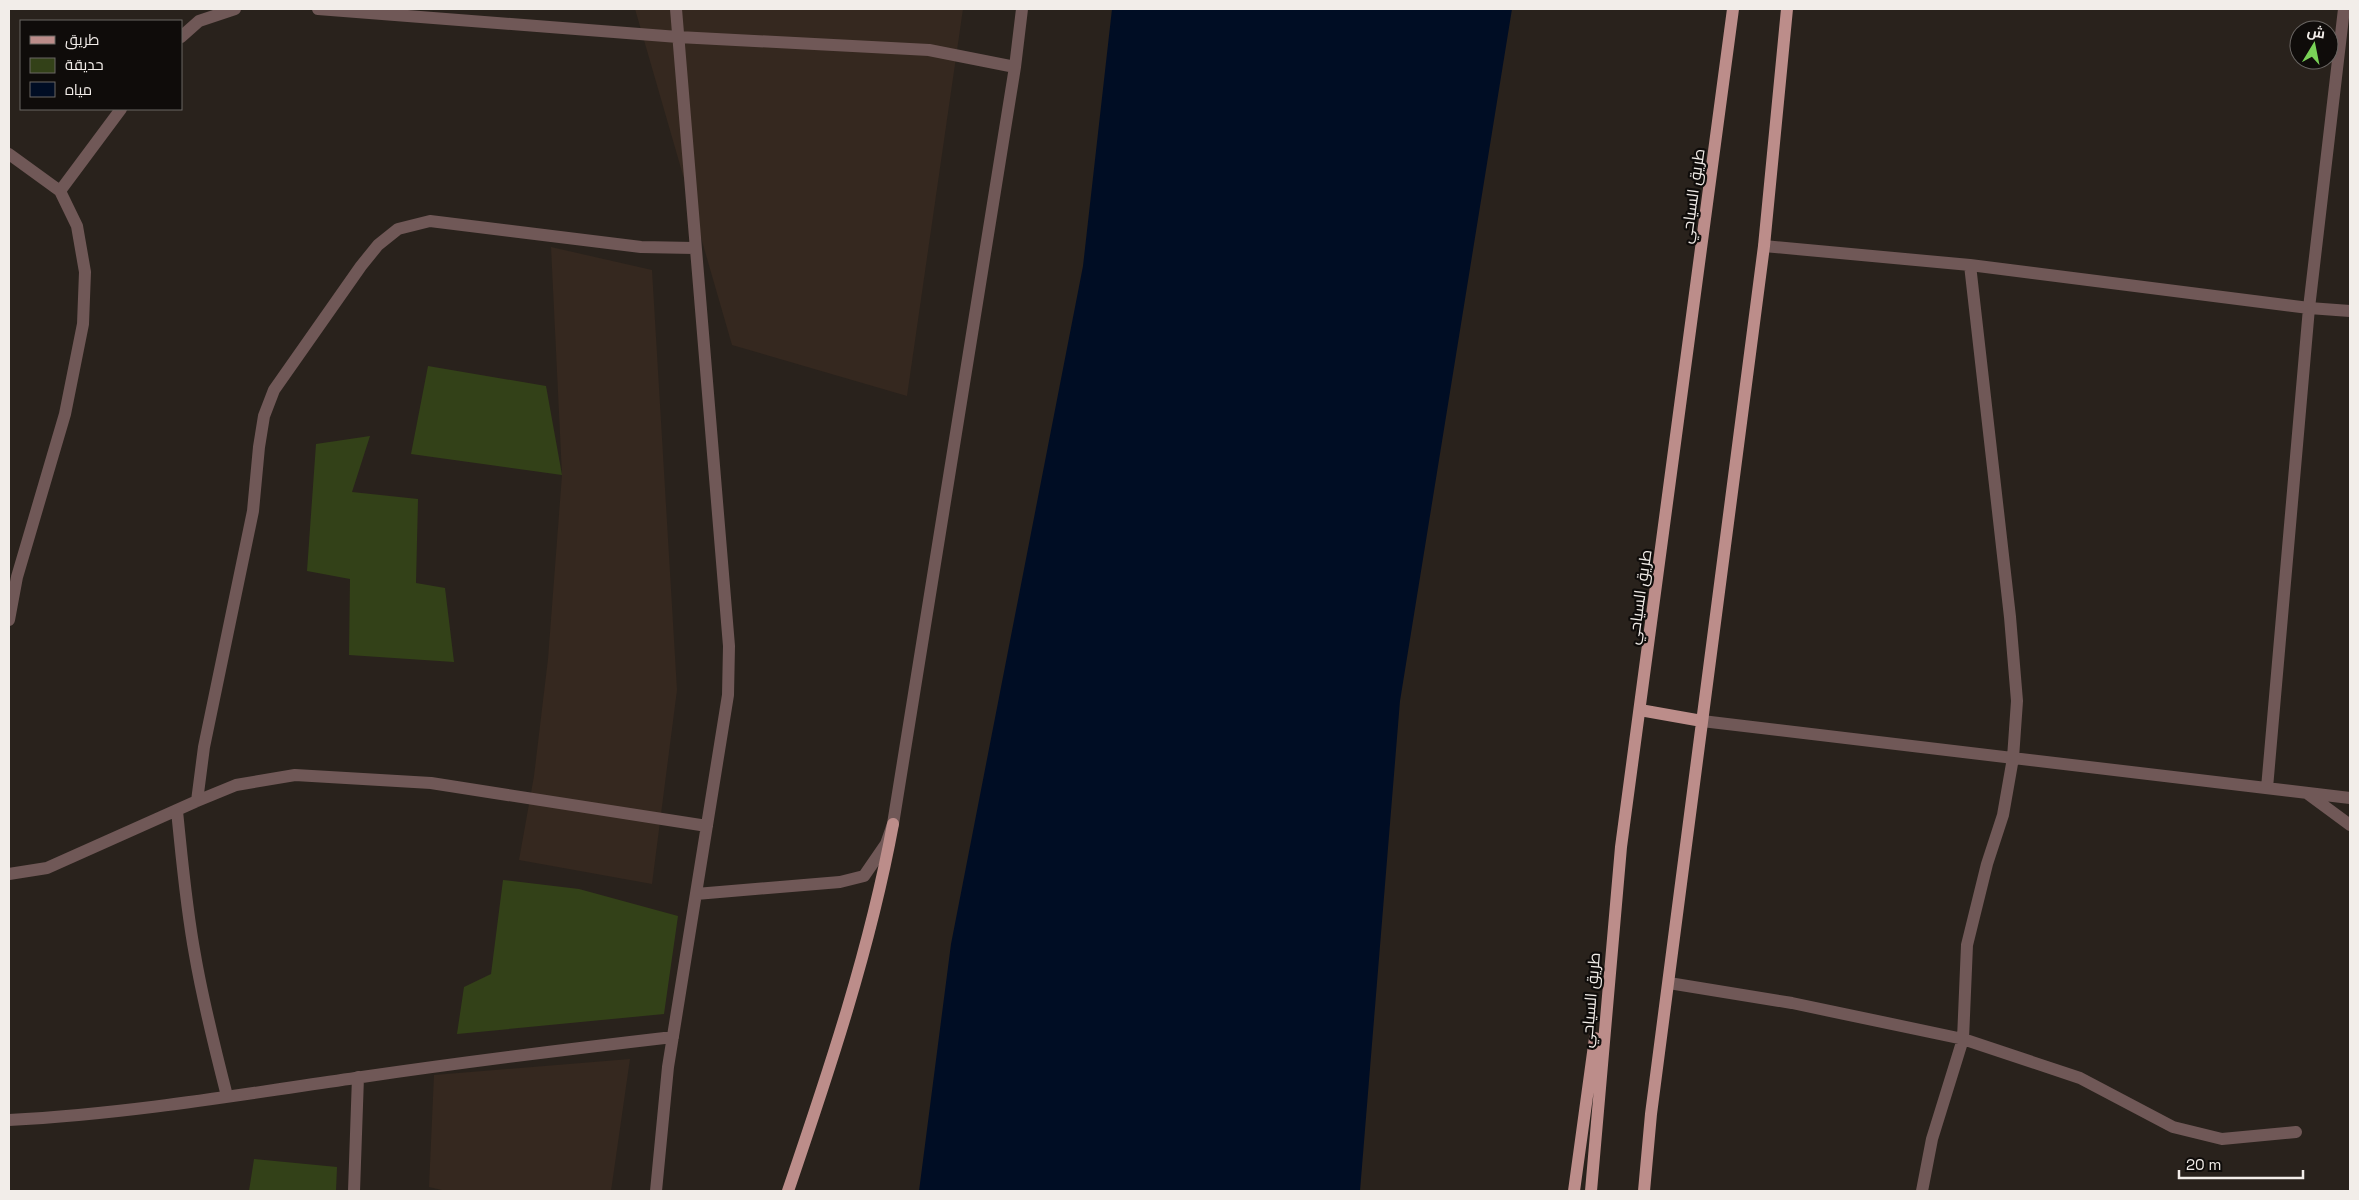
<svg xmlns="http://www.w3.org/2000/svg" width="2359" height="1200" viewBox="0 0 2359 1200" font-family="'Space Grotesk',Cairo,sans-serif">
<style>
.built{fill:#35281f}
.green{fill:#334118}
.water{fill:#000d24}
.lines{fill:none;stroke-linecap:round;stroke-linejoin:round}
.minor{stroke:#705857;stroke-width:12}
.major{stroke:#bc8d8a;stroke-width:12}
.labels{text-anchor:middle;stroke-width:4.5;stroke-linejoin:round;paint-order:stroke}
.street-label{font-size:16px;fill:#f2ede9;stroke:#0f0c0a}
</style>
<rect width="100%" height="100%" fill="#29221c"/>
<path class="built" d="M635 9H963L907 396 732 345Z
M551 247 652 270 677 690 652 884 519 860 534 776 548 659 562 475Z
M630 1059 611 1191H446L429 1187 434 1075Z"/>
<path class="green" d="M428 366 546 386 562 475 411 454Z
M370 436 352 492 418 499 416 583 445 588 454 662 349 655 350 579 307 571 316 444Z
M503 880 579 889 678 916 664 1014 457 1034 464 987 491 974Z
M254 1159 337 1167 336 1191H249Z"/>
<path class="water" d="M1112 9H1512L1400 701 1360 1191H919L951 944 1083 266Z"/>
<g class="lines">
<path class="minor" d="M318 9 678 37 929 50 1015 67
M181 37 199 21 235 9
M9 154 60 191 77 226 85 272 83 324 65 414 17 577 9 620
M60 191 121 109
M1764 246 1970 265 2309 308 2350 311
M1702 721 2350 798
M2267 788 2309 308 2344 9
M2308 794 2350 825
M197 801 204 747 253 511 259 447 264 416 274 390 361 266 378 245 398 229 430 221 641 247 694 248
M177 811C182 859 186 907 195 955 203 1002 215 1049 227 1096
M9 874 47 868 197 801 236 785 295 775 431 783 707 826
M696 894 840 882 864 876 886 844 893 824 1015 67 1022 9
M1669 983 1792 1003 1963 1039 2080 1078 2173 1127 2222 1139 2296 1132
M9 1120C127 1114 245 1094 362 1077 465 1062 569 1049 673 1037
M354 1191 358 1077
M656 1191 668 1067 728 695 729 646 676 9
M1922 1191 1932 1139 1963 1039 1967 945 1987 864 2003 815 2013 758 2017 701 2010 617 1970 265"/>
<path class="major" d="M1640 710 1702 721
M788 1191C829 1071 870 949 893 824
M1574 1191 1595 1038
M1591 1191 1621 847 1733 9
M1644 1191 1651 1114 1764 246 1787 9"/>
</g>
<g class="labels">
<g class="street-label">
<text transform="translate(1692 196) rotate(-82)" y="6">طريق السياحي</text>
<text transform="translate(1639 597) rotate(-82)" y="6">طريق السياحي</text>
<text transform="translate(1590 1000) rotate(-85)" y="6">طريق السياحي</text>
</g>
</g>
<rect width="2359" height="1200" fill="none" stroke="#f2ede9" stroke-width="20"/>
<rect x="20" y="20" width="162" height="90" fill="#0f0c0a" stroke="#6a6663"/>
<rect x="30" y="36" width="25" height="8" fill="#bc8d8a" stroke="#6a6663"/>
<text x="65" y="45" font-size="15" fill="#f2ede9">طريق</text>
<rect x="30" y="58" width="25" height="15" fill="#334118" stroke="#6a6663"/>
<text x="65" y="70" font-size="15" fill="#f2ede9">حديقة</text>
<rect x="30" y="82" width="25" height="15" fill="#000d24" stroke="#6a6663"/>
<text x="65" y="95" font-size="15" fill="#f2ede9">مياه</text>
<g transform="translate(2314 45) rotate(10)"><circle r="24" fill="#0f0c0a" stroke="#6a6663"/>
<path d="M0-4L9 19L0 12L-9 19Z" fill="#79d157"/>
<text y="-8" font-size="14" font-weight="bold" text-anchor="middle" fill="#f2ede9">ش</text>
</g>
<path d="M2179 1170v8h124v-8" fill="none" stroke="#f2ede9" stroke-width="2.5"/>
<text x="2186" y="1170" font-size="15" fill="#f2ede9" stroke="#0f0c0a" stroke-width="4" paint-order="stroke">20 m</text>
</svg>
